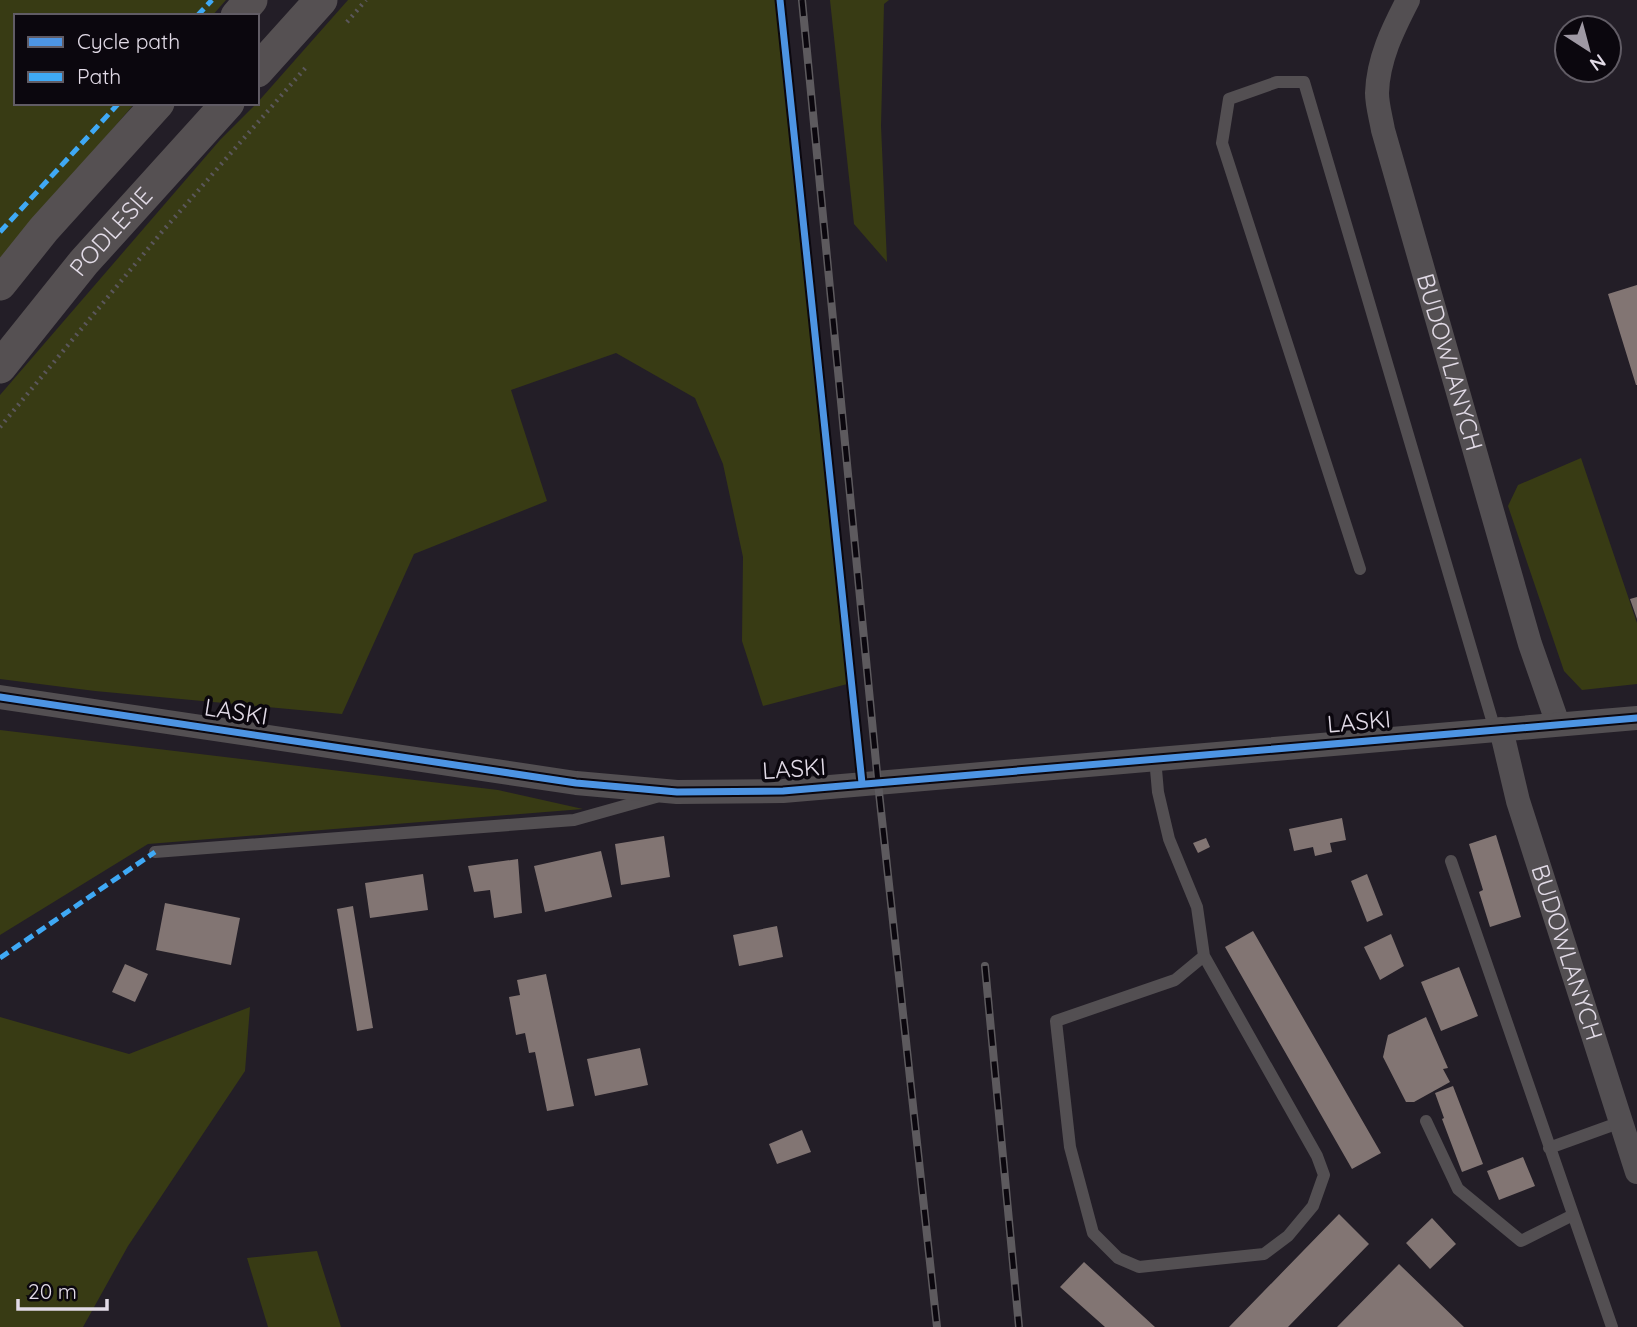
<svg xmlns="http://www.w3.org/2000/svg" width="1637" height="1327" viewBox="0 0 1637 1327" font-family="Quicksand,sans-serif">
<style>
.green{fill:#383b14}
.building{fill:#827573}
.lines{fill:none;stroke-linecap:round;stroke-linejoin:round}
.path{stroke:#5b575b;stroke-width:4.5;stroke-dasharray:2 5;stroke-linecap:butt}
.lane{stroke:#534f52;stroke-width:12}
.street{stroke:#534f52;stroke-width:24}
.secondary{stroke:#555052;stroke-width:33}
.rail-casing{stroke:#5d5a5e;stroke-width:8}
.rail{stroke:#0b070e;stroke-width:5;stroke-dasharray:16;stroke-linecap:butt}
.quiet{stroke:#3fa9f5;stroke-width:5;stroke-dasharray:10 5;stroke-linecap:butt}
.cycleway-casing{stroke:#0b070e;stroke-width:11}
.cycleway{stroke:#4d94e3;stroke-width:7}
.labels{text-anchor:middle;stroke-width:7;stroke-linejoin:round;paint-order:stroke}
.street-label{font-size:24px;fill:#e2dbe7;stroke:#0b070e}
</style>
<rect width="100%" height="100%" fill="#231e27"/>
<path class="green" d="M0 0H226L212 16H16V103H135L0 260Z
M348 0H777L855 682 763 706 742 641 743 557 723 464 695 398 616 353 511 390 547 501 414 554 342 714 95 691 0 679V395L220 140 257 103Z
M830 0H889L884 4 881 126 887 262 854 224Z
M1581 458 1637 623V684L1582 690 1564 671 1508 506 1518 485Z
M0 730 498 790 583 809 148 844 0 935Z
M250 1007 245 1071 128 1246 83 1327H0V1017L129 1054Z
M317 1251 341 1327H268L247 1258Z"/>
<path class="building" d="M1637 285V385H1636L1608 294Z
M1637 597V619L1630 599Z
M1342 818 1346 840 1330 843 1332 852 1315 856 1313 847 1294 851 1289 829Z
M1496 835 1521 917 1490 927 1479 892 1483 890 1469 844Z
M664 836 670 877 621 885 615 844Z
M1206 838 1210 847 1198 853 1193 843Z
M601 851 612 897 545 912 534 866Z
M518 859 522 913 494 918 490 890 474 892 468 866Z
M423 874 428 910 370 918 365 883Z
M1367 874 1383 915 1367 922 1351 881Z
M165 903 240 918 231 965 156 950Z
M353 906 373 1028 357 1031 337 909Z
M777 926 783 957 739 966 733 935Z
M1253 931 1381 1153 1352 1169 1225 947Z
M1391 934 1404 966 1380 980 1364 947Z
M125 964 148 974 135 1002 112 992Z
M1459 967 1478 1016 1441 1031 1421 982Z
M546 974 574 1106 547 1111 535 1052 529 1053 525 1033 516 1035 509 997 520 995 517 980Z
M1426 1017 1448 1068 1443 1069 1450 1082 1414 1102H1406L1383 1057 1388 1035Z
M640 1048 648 1085 595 1096 587 1059Z
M1453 1086 1483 1164 1462 1172 1442 1119 1444 1118 1435 1093Z
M802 1130 811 1152 777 1164 769 1144Z
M1523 1157 1535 1186 1499 1200 1487 1171Z
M1339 1214 1369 1244 1288 1327H1229Z
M1432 1218 1456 1244 1430 1269 1406 1243Z
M1084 1262 1155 1327H1105L1060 1287Z
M1399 1264 1464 1327H1337Z"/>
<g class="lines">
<path class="path" d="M347 22 366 0
M0 427 161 233 308 65"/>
<path class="lane" d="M1360 569 1222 143 1229 99 1277 82H1304L1495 730
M1155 758 1158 792 1169 839 1197 907 1204 956 1317 1156 1324 1175 1313 1206 1288 1236 1264 1254 1139 1267 1118 1258 1093 1233 1070 1147 1056 1021 1175 980 1204 956
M155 852 574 820 656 797
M1451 861 1612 1327
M1426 1121 1458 1189 1521 1241 1573 1215
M1549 1148 1621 1122"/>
<g class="street">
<path id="s1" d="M1408 0C1393 29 1378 59 1377 93 1377 105 1381 118 1383 130L1530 644 1558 724"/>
<path d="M0 697 576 783 677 792 783 791 1637 718"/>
<path id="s2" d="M1501 729 1518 801 1637 1172"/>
</g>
<g class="secondary">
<path d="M237 16 251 0"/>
<path d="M257 71 321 0"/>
<path d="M0 284 44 229 158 103"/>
<path id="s3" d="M0 367 84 262 228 103"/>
</g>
<g class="rail-casing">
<path id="rail" d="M802 0 878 783 937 1327
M985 966 1019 1327"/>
</g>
<use href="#rail" class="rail"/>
<path class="quiet" d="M197 16 212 0
M0 232 119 103
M0 958 155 852"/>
<g class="cycleway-casing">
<path id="cycleway" d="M780 0 862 783
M0 697 576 783 677 792 783 791 1637 718"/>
</g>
<use href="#cycleway" class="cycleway"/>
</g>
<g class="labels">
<g class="street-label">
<text dy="8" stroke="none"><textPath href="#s3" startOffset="175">PODLESIE</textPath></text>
<text dy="8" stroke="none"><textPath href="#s1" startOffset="378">BUDOWLANYCH</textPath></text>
<text transform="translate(236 712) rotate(9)" y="8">LASKI</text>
<text transform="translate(1359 722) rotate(-5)" y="8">LASKI</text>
<text transform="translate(794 769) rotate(-4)" y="8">LASKI</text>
<text dy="8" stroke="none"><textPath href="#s2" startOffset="233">BUDOWLANYCH</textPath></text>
</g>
</g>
<rect x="14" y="14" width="245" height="91" fill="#0b070e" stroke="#615c65" stroke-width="2"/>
<rect x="28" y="37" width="35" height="10" fill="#4d94e3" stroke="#615c65" stroke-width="2"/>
<text x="77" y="49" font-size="21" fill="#e2dbe7">Cycle path</text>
<rect x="28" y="72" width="35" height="10" fill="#3fa9f5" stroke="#615c65" stroke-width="2"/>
<text x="77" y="84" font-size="21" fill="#e2dbe7">Path</text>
<g transform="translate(1588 49) rotate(144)"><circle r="33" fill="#0b070e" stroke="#615c65" stroke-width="2"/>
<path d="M0-5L12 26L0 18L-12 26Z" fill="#9f99a4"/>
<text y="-10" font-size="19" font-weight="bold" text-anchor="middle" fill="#e2dbe7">N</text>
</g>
<path d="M18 1299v10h89v-10" fill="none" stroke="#e2dbe7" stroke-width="3.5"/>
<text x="28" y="1299" font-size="21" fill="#e2dbe7" stroke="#0b070e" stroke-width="5" paint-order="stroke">20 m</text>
</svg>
